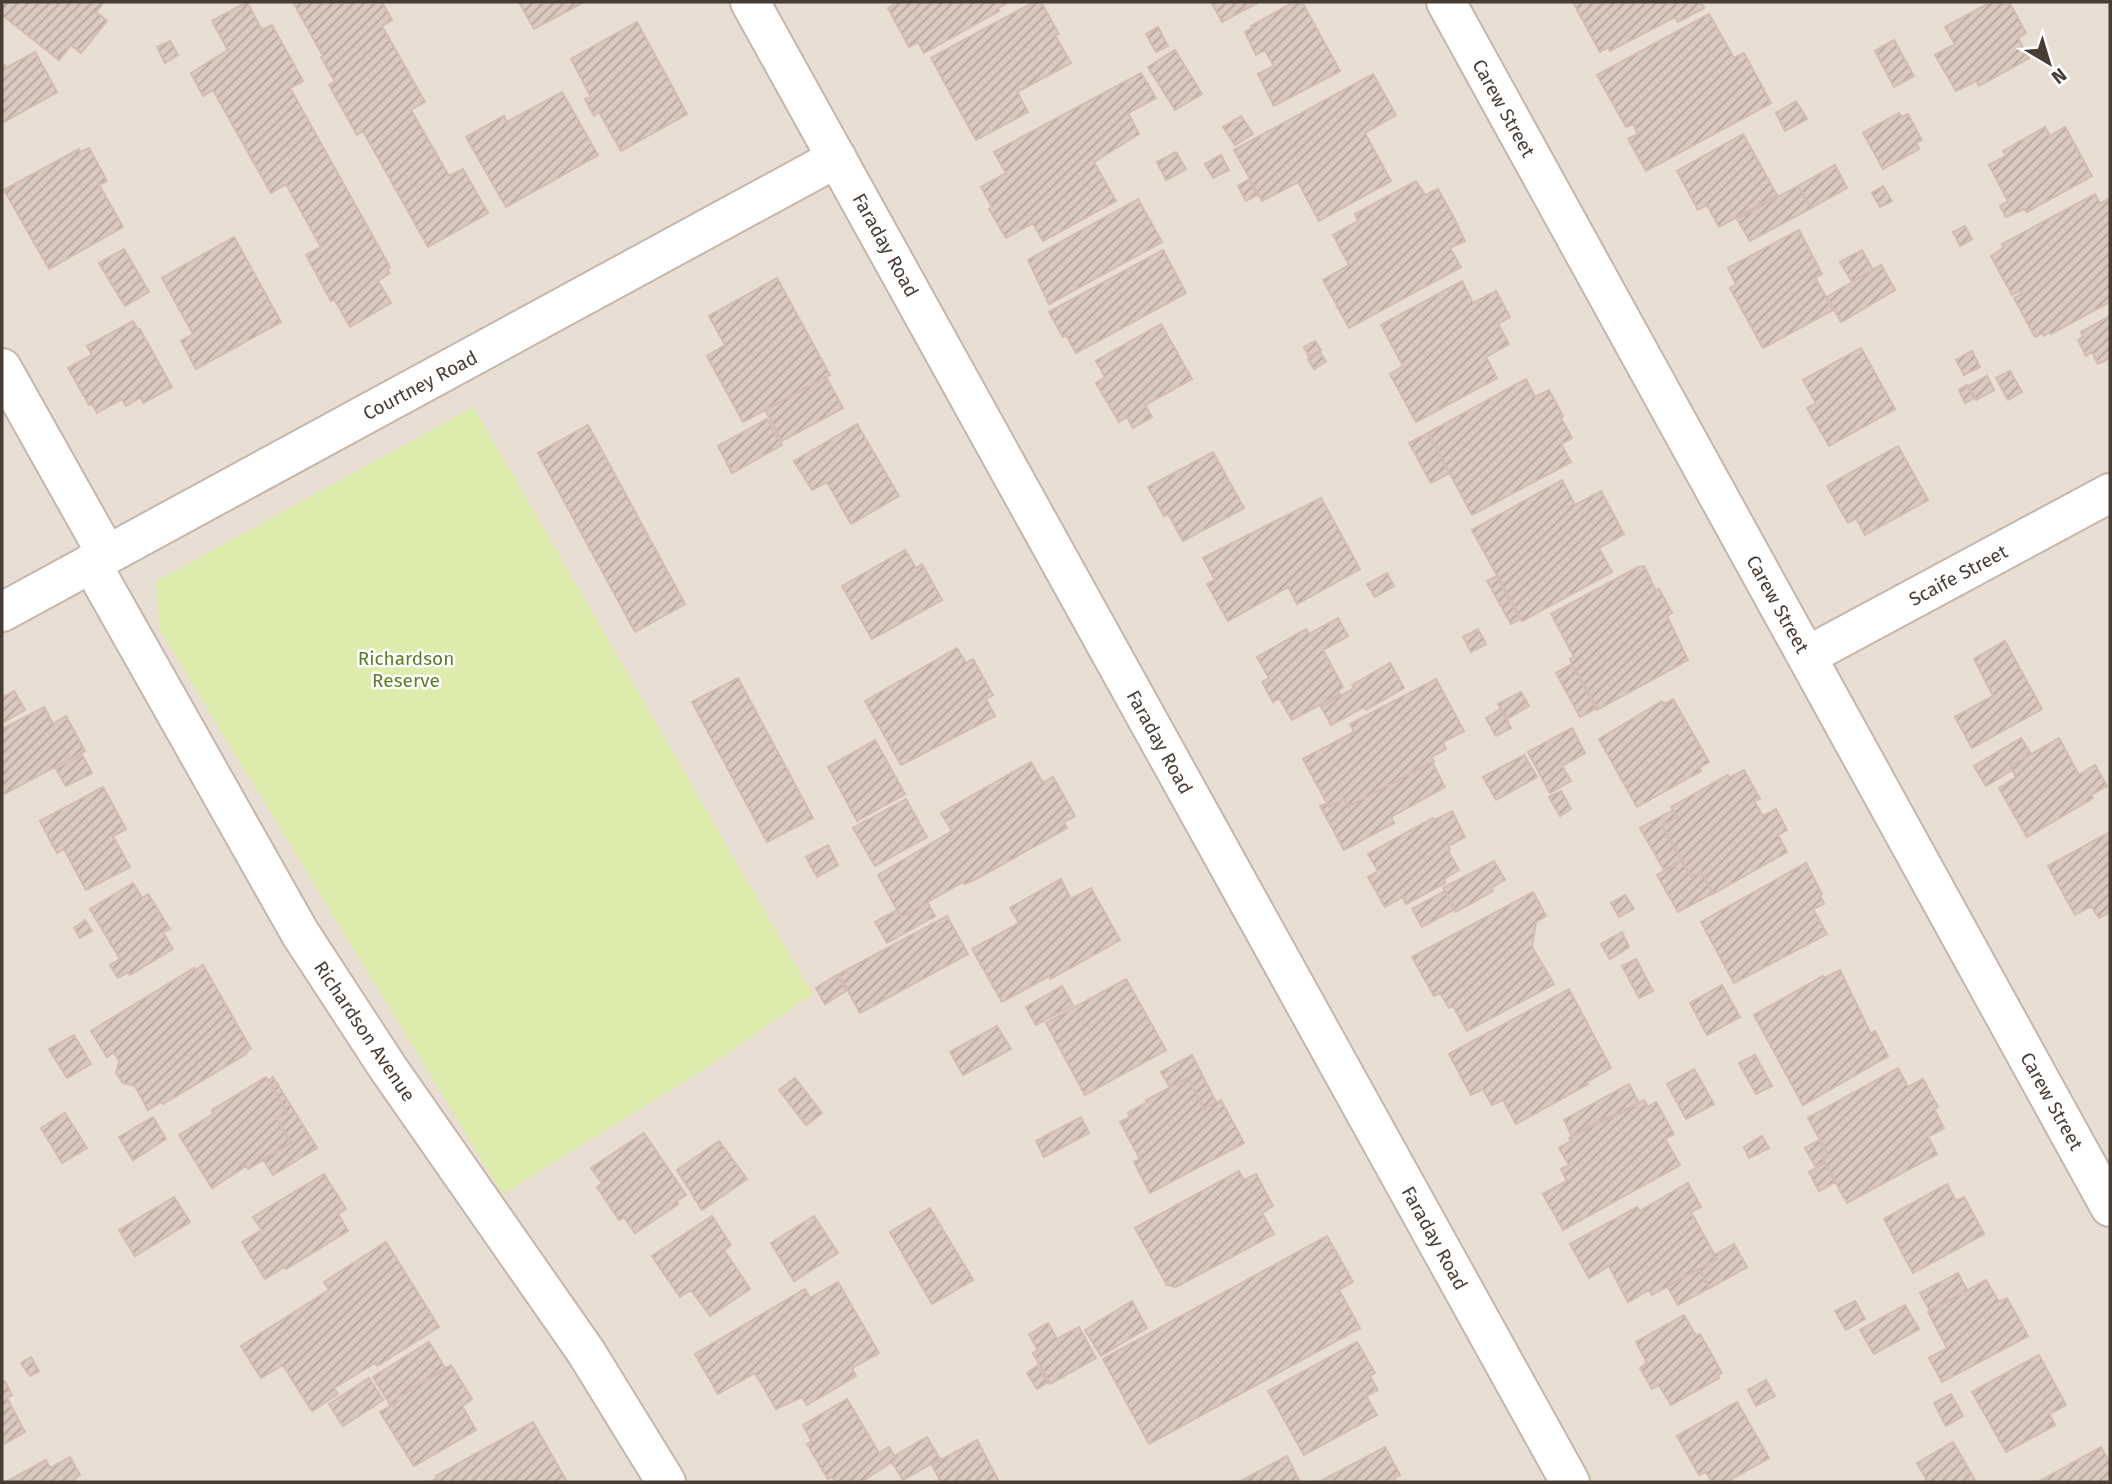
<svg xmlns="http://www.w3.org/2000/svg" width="2112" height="1484" viewBox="0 0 2112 1484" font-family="'Fira Sans',sans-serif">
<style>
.residential{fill:#e9ded4}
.park{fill:#ddecac}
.building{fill:url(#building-hatch);stroke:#d3bcae;stroke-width:2}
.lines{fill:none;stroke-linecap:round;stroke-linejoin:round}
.minor-casing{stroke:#c4b6ab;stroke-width:42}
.minor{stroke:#fff;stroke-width:38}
.labels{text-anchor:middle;stroke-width:5;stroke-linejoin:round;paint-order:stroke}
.street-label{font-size:19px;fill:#483d35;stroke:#fff}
.park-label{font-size:19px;fill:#5a7f23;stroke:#fff}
</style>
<defs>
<pattern id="building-hatch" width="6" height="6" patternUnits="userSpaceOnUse" patternTransform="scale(1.75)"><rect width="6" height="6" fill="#dac9be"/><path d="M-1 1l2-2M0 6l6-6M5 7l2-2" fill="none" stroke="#b3a49b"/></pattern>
</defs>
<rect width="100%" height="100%" fill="#f5ede7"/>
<path class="residential" d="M2 2H2110V1482H2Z"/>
<path class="park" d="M474 407 813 994 707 1068 503 1194 160 630 157 581Z"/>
<path class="building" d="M4 2H104L96 12 107 21 81 53 71 45 59 60 2 15V5Z
M247 2 262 30 272 25 303 81 290 88 390 267 387 270 390 273 378 281 391 303 350 327 334 299 331 301 306 255 321 247 286 184 271 193 213 90 203 96 191 73 228 50 212 21Z
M293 2H382L392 20 382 26 425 102 411 110 449 176 463 169 488 213 428 247 363 131 357 135 329 85 335 82 321 57 323 56Z
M519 2H584L534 29Z
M895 2H1009L998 8 999 11 924 53 918 42 909 47 888 8 896 3Z
M1034 2H1041L1059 34 1055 35 1071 63 1017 92 1028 112 976 140 931 58Z
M1211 2H1259L1222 22Z
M1294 2H1302L1340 71 1274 106 1258 74 1274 66 1265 50 1256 55 1245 32 1253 27 1251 26Z
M1573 2H1701L1704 8 1678 22 1675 17 1610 51 1608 47 1600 52Z
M1991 2H2009L2026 33 2018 38 2029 58 1979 86 1976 81 1956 91 1935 55 1955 44 1945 27Z
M1709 14 1734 58 1744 53 1771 103 1646 171 1628 139 1638 134 1633 124 1626 127 1597 75Z
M637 22 687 114 621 151 599 112 594 116 585 99 591 97 571 59Z
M1158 27 1168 46 1156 52 1146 34Z
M1894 40 1914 76 1894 87 1875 51Z
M170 41 178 55 165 63 157 47Z
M1175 50 1202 94 1175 110 1148 67Z
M35 52 57 92 2 123V67L5 65 6 68Z
M1141 73 1156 98 1128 113 1139 134 1094 162 1116 201 1043 241 1033 223 1006 238 989 209 992 207 981 187 1006 173 994 152Z
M1373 74 1396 115 1365 133 1391 181 1319 221 1298 182 1262 201 1234 150Z
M562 92 598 155 506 207 466 137 504 116 507 122Z
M1796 101 1807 119 1785 131 1776 113Z
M1899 113 1902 117 1908 114 1922 140 1916 143 1919 149 1883 169 1863 133Z
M1241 116 1253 134 1235 145 1223 127Z
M2045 127 2050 136 2065 127 2092 176 2027 212 2024 209 2006 217 2000 206 2008 201 1989 165 2006 156 2003 151Z
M1743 134 1777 195 1719 227 1707 205 1698 210 1677 171Z
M89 148 107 181 99 185 123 227 49 269 4 190 79 149 80 152Z
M1176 152 1186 169 1166 180 1157 162Z
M1221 155 1229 170 1213 178 1205 164Z
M1835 165 1847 188 1811 208 1798 186Z
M1249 179 1257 195 1246 201 1238 186Z
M1416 181 1425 195 1438 189 1455 220 1465 241 1450 248 1461 267 1349 328 1323 280 1349 265 1333 235 1358 221 1355 214Z
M1798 186 1811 208 1750 241 1737 219Z
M1883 186 1892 201 1880 207 1872 193Z
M2095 194 2100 204 2108 199 2110 202V302L2051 334 2050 332 2044 336 2043 333 2035 337 2014 298 2022 294 2020 291 2012 295 1991 256 2004 247 2002 244Z
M1138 199 1162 242 1049 304 1028 260Z
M1965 226 1972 239 1960 246 1953 232Z
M1799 230 1822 274 1815 277 1833 310 1763 348 1730 288 1736 284 1728 268Z
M234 237 281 322 196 369 181 341 193 334 162 278Z
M124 249 149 292 125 306 99 263Z
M1163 250 1186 293 1076 353 1066 335 1063 337 1049 312Z
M1862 250 1873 270 1852 282 1840 262Z
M1881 265 1895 290 1841 322 1827 297Z
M777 278 830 375 743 422 707 356 725 345 709 316Z
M1462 281 1473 303 1496 291 1510 317 1498 324 1509 344 1486 357 1497 378 1416 422 1390 374 1403 366 1381 325Z
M2110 316V358L2098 364 2092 352 2086 356 2078 340 2083 337 2081 332Z
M133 321 138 330 140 329 172 387 143 403 141 397 126 406 122 399 97 413 92 404 89 405 68 368 92 355 87 346Z
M1161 324 1192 379 1145 405 1152 417 1133 428 1127 417 1119 422 1096 383 1105 377 1096 361Z
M1315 341 1321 350 1309 357 1304 347Z
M1861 348 1895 409 1829 446 1807 408 1816 403 1803 380Z
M1972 351 1980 367 1964 375 1956 360Z
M1320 352 1326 362 1314 369 1308 359Z
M2010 371 2022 392 2008 400 1996 378Z
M1987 376 1994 390 1976 400 1969 386Z
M826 377 843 408 782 441 765 410Z
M1526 379 1535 397 1549 390 1563 416 1561 418 1572 438 1561 444 1571 462 1472 515 1428 433Z
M1967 385 1974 398 1965 403 1959 390Z
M767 419 782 445 732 473 718 446Z
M857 424 899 496 851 524 827 482 812 490 794 461Z
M588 425 685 604 635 632 538 453Z
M1428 433 1450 473 1431 483 1409 443Z
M1898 446 1928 500 1865 535 1856 518 1848 523 1827 486Z
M1213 452 1244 508 1183 541 1168 514 1164 516 1148 487Z
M1562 480 1575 505 1601 491 1624 534 1599 548 1612 572 1522 621 1472 530Z
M1321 498 1360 569 1297 604 1288 587 1228 621 1207 584 1215 580 1203 558Z
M905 550 916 568 922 564 942 600 872 639 842 586Z
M1644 566 1656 591 1659 589 1672 613 1667 616 1688 660 1597 710 1572 664 1570 659 1574 657 1551 614 1638 567Z
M1387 573 1394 586 1375 597 1367 584Z
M1497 576 1520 619 1511 624 1487 581Z
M1338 618 1348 636 1323 650 1343 687 1338 691 1340 694 1292 720 1279 698 1273 702 1262 682 1269 678 1257 657 1306 629 1309 634Z
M1478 629 1486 644 1471 652 1463 637Z
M2005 641 2042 709 1972 748 1955 717 1993 696 1974 659Z
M957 648 966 663 973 659 993 695 986 699 995 716 901 765 865 701Z
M1390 663 1404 688 1366 710 1364 707 1331 725 1321 707 1354 688 1352 685Z
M1572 664 1597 708 1580 717 1556 673Z
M738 678 813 818 767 842 692 702Z
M1436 679 1464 731 1443 742 1446 749 1431 757 1434 761 1432 762 1348 807 1344 799 1329 807 1303 759 1354 732 1350 724Z
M14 691 25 710 2 723V698Z
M1521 692 1529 706 1507 719 1498 704Z
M1673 699 1709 762 1699 768 1701 771 1637 807 1599 739 1662 701 1664 704Z
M44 707 53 724 66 716 85 751 2 795V729Z
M1501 709 1511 728 1496 736 1486 718Z
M1572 728 1585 753 1562 766 1571 781 1550 793 1528 752Z
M2021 738 2031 754 2011 766 2012 770 1986 786 1974 766Z
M2059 738 2079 775 2095 765 2107 786 2091 795 2093 798 2027 837 1999 788 2016 777 2011 766Z
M875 740 905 794 857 821 828 767Z
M82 755 92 773 66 786 56 769Z
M1524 755 1537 777 1496 800 1483 777Z
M1031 762 1043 783 1053 777 1075 816 1064 822 1067 828 978 878 965 884 963 882 901 917 878 875 952 831 941 813Z
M1432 762 1445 787 1391 817 1394 823 1344 850 1320 806 1327 803 1329 807 1344 799 1348 807Z
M1744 770 1760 799 1754 801 1763 816 1776 809 1787 830 1778 835 1787 852 1713 894 1701 872 1691 877 1662 826 1677 817 1671 807 1728 775 1729 778Z
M103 787 126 829 113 836 130 867 86 890 64 849 57 853 40 821Z
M1561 791 1571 809 1560 816 1549 797Z
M906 799 927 837 875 866 853 828Z
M1673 810 1677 817 1662 826 1682 860 1664 870 1640 828Z
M1452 811 1465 837 1448 846 1450 850 1448 851 1459 870 1444 879 1445 883 1406 904 1403 897 1385 907 1368 877 1378 871 1368 854 1433 818 1435 820Z
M2110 832V912L2099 918 2091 906 2075 915 2048 866Z
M828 845 838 865 817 877 806 857Z
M1494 861 1505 880 1491 888 1493 891 1456 912 1443 888Z
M1683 861 1691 877 1701 872 1713 893 1678 912 1657 875Z
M1806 863 1822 894 1820 895 1824 904 1813 909 1827 934 1734 983 1701 922Z
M1061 879 1071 899 1091 888 1120 940 1050 979 1049 976 1002 1002 972 949 1019 923 1010 908Z
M133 883 142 898 148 894 170 929 163 932 173 949 130 975 128 972 118 978 110 965 120 959 90 909Z
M1445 891 1455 909 1422 927 1412 909Z
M1533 892 1546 916 1536 922 1532 947 1554 984 1467 1031 1453 1006 1449 1008 1440 993 1434 996 1412 957Z
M1625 895 1634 909 1619 917 1611 903Z
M927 902 935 916 887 943 875 922 897 910 901 917Z
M947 916 968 954 860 1013 839 974Z
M85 920 92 931 80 938 74 928Z
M1622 932 1629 947 1610 959 1601 944Z
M1636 959 1653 991 1639 998 1622 966Z
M203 965 251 1049 244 1053 246 1054 163 1104 161 1102 148 1110 135 1086 123 1083 116 1073 119 1061 114 1052 107 1057 91 1031 194 968 196 970Z
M1840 970 1871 1034 1875 1031 1888 1056 1803 1105 1754 1015 1823 976 1824 978Z
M837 975 846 991 825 1004 816 988Z
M1126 979 1166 1050 1085 1095 1046 1023Z
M1722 985 1740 1017 1707 1035 1690 1003Z
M1062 986 1073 1005 1036 1025 1026 1007Z
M1569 989 1611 1068 1587 1082 1588 1084 1516 1124 1503 1100 1492 1105 1483 1089 1471 1095 1449 1054Z
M997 1026 1011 1049 963 1075 950 1052Z
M74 1035 91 1064 67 1078 49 1049Z
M1192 1055 1216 1102 1204 1109 1188 1078 1170 1088 1161 1072Z
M1755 1055 1772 1086 1756 1094 1739 1063Z
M1898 1068 1908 1087 1923 1079 1938 1107 1934 1109 1944 1128 1928 1137 1937 1154 1847 1203 1822 1158 1828 1154 1808 1118Z
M1694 1069 1714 1104 1686 1119 1667 1084Z
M266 1077 287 1112 277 1119 291 1143 248 1169 246 1166 212 1188 179 1135 213 1114 212 1110Z
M273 1077 317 1148 273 1175 263 1159 291 1143 277 1119 287 1112 268 1081Z
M795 1078 822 1113 806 1125 779 1090Z
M1188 1078 1204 1109 1221 1100 1244 1143 1150 1193 1134 1162 1140 1159 1120 1122 1130 1117 1128 1113 1147 1102 1146 1100Z
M1629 1084 1639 1103 1607 1120 1606 1117 1572 1136 1564 1120Z
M1644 1100 1648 1107 1656 1102 1674 1134 1665 1139 1680 1165 1563 1230 1543 1194 1567 1181 1561 1169 1569 1165 1559 1148 1571 1141 1569 1138Z
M65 1113 87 1148 62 1163 41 1128Z
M153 1117 166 1139 133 1160 119 1137Z
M1081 1117 1089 1133 1044 1157 1036 1141Z
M644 1133 686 1195 677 1201 678 1204 635 1233 624 1217 619 1220 597 1187 602 1183 591 1168Z
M1762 1136 1769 1148 1749 1158 1744 1147Z
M1819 1140 1828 1154 1822 1158 1824 1162 1815 1166 1805 1148Z
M719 1141 747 1179 702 1210 677 1170Z
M1825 1163 1835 1182 1819 1191 1809 1172Z
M1239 1171 1244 1180 1256 1174 1273 1206 1262 1213 1274 1234 1176 1287 1167 1285 1135 1228Z
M324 1174 346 1209 338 1214 348 1231 286 1269 284 1267 265 1279 242 1242 262 1230 253 1217Z
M1688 1183 1701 1207 1691 1212 1717 1259 1652 1295 1649 1290 1628 1302 1609 1266 1589 1278 1570 1244 1637 1207 1640 1211Z
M1947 1184 1956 1201 1964 1197 1984 1234 1913 1273 1884 1219Z
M174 1197 190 1222 135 1256 119 1230Z
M930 1208 973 1280 932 1304 890 1232Z
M712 1216 731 1245 724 1250 750 1289 710 1316 691 1290 680 1297 652 1256Z
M814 1216 838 1253 794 1281 771 1243Z
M1327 1236 1353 1282 1339 1290 1360 1328 1149 1444 1103 1359Z
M386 1242 439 1327 377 1366 375 1363 334 1388 338 1394 312 1411 283 1365 261 1378 241 1346 329 1290 324 1282Z
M1734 1244 1747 1267 1710 1288 1699 1269 1717 1259 1714 1255Z
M1699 1269 1709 1288 1678 1305 1667 1286Z
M1958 1273 1967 1290 1930 1311 1920 1293Z
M1986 1280 1999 1302 2007 1298 2028 1336 1942 1382 1929 1358 1947 1348 1928 1312Z
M838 1282 879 1353 852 1368 856 1376 807 1405 802 1397 776 1409 755 1373 718 1394 695 1354 805 1289 810 1298Z
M1132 1301 1147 1328 1101 1356 1085 1330Z
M1855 1301 1865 1319 1846 1330 1835 1311Z
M1905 1305 1919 1329 1874 1354 1860 1330Z
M1684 1315 1696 1336 1700 1334 1722 1373 1718 1375 1719 1378 1671 1405 1659 1385 1652 1389 1640 1368 1647 1363 1636 1342Z
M1048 1323 1057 1339 1079 1327 1096 1358 1050 1384 1033 1353 1038 1350 1029 1334Z
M429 1342 445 1368 396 1399 398 1401 391 1406 373 1377Z
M1357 1342 1375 1373 1370 1376 1378 1390 1366 1396 1377 1415 1304 1455 1268 1391Z
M2039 1355 2066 1405 2049 1414 2055 1425 2006 1452 1972 1392Z
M31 1357 39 1371 30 1376 21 1363Z
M451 1365 472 1399 462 1406 476 1430 414 1466 380 1412 398 1401 396 1399Z
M1037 1366 1048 1382 1037 1389 1027 1373Z
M369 1378 383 1400 343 1426 329 1404Z
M1766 1380 1775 1396 1756 1406 1748 1390Z
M5 1381 12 1395 7 1398 25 1432 2 1445V1383Z
M1951 1394 1963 1416 1946 1426 1934 1403Z
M847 1399 879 1453 889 1447 896 1459 861 1482H836L832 1477 828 1479 807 1444 812 1442 803 1425Z
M1737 1402 1769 1458 1726 1482H1712L1706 1472 1699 1475 1677 1436Z
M533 1422 567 1482H430L437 1478 436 1476Z
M927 1437 940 1459 903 1480 892 1462 896 1459 894 1456Z
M977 1440 998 1480 994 1482H941L932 1465Z
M1953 1442 1976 1482H1928L1917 1463Z
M1385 1447 1400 1475 1394 1478 1397 1482H1319Z
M2101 1447 2110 1463V1482H2038Z
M1287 1456 1299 1480 1294 1482H1239Z
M70 1457 80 1475 73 1480 74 1482H6L46 1460 50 1468Z"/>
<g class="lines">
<g class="minor-casing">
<path id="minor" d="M750 2 1570 1482
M1446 2 2110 1207
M2 368 107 555
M91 563 300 933 388 1068 586 1352 666 1482
M2 612 837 158
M1807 656 2110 493"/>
</g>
<use href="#minor" class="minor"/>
</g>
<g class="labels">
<g class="street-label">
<text transform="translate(1504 108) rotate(61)" y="7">Carew Street</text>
<text transform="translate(886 245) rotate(61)" y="7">Faraday Road</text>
<text transform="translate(420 385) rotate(-28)" y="7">Courtney Road</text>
<text transform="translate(1958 575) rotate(-28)" y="7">Scaife Street</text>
<text transform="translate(1778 604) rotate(61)" y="7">Carew Street</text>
<text transform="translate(1160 742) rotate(61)" y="7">Faraday Road</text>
<text transform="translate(365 1031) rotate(56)" y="7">Richardson Avenue</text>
<text transform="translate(2052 1101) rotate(61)" y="7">Carew Street</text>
<text transform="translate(1435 1238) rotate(61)" y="7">Faraday Road</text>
</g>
<g class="park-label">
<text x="406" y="665">Richardson<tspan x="406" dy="22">Reserve</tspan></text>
</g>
</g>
<rect width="2112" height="1484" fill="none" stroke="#483d35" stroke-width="7"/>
<g transform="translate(2049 63) rotate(142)" stroke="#ffffff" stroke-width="5" paint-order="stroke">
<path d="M0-5L12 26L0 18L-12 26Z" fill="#483d35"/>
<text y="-10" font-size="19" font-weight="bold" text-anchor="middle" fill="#483d35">N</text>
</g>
</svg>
